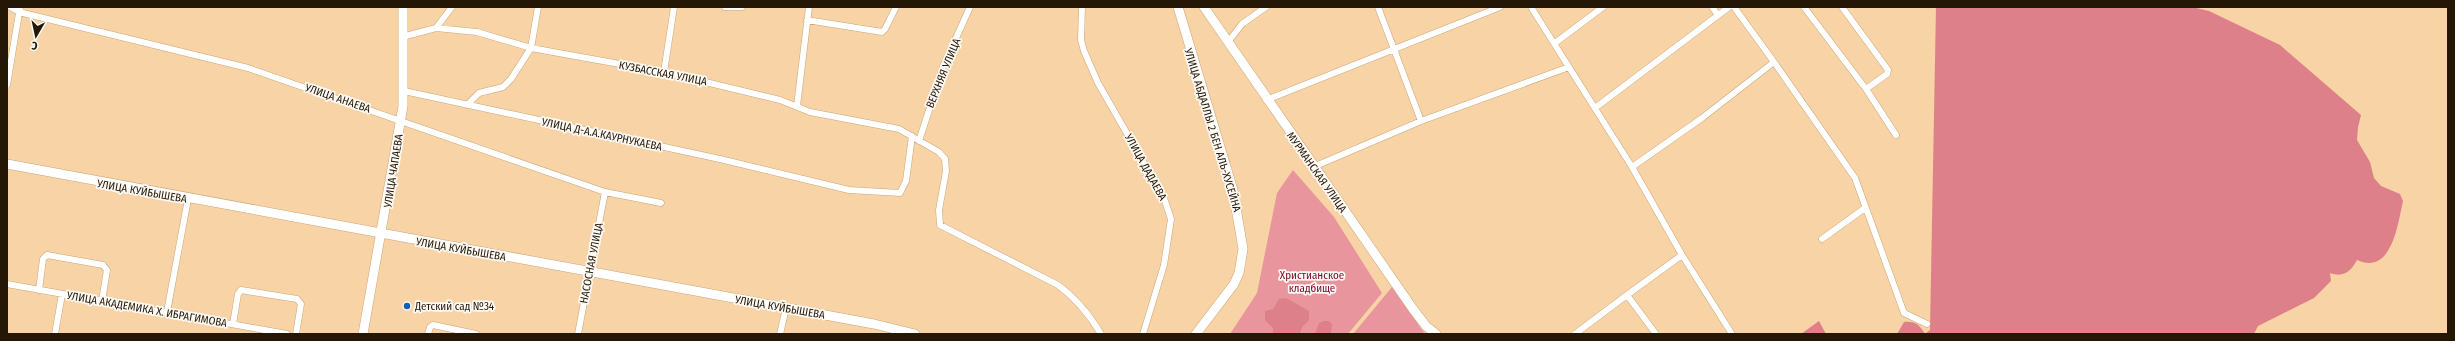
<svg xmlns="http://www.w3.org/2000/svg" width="2455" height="341" viewBox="0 0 2455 341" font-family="'Fira Sans Condensed',sans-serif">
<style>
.green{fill:#e9959d}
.forest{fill:#dd808a}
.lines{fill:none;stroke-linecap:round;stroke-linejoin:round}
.street-casing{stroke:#c9a67a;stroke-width:7}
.secondary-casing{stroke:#c9a67a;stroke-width:10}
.street{stroke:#fff;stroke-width:6}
.secondary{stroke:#fff;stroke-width:9}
.poi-dot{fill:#1161af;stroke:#fdf9f5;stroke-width:1.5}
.labels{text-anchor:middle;stroke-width:3.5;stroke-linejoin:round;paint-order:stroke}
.street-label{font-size:11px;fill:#241705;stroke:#fdf9f5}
.park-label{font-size:11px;fill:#7c072a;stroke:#fdf9f5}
.poi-label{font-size:11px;fill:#241705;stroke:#fdf9f5;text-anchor:start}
</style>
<rect width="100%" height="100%" fill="#f7d3a5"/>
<path class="green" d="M1293 170 1334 217 1382 293 1348 334H1230L1257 293 1277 193Z
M1392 287 1425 334H1353Z"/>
<path class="forest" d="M1936 7H2192L2209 11 2280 45 2361 115 2358 127 2357 140 2370 162 2374 178 2381 186 2400 194 2403 201C2398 223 2392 276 2357 260 2351 271 2344 278 2330 273L2331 281 2314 298 2258 326 2254 334H1897L1904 322C1915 321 1919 324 1925 334L1930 330Z
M1283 298 1288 299 1309 311V320L1302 327 1300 334H1273V328L1265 320V311L1273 309 1279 299Z
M1324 321H1329L1332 324 1331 334H1315L1319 323Z
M1819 321 1826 334H1801Z"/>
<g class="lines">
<g class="street-casing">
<path id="street" d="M10 7 19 12 248 68 605 192 661 203
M725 7H742
M1082 7 1081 40 1084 51 1098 83 1164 198 1171 219 1164 265 1143 334
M1378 7 1421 121
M1531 7 1632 167 1682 255
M1712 7 1718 15
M1804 7 1866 89 1887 74 1888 70 1842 7
M807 20 882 32 885 29 896 7
M436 28 452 7
M402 37 436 28 477 32 531 48 664 72 780 100 810 112 899 129 939 152 945 159 946 171 939 210 940 225 1058 285C1077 299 1089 314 1101 334
M1228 42 1242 24 1266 7
M1555 43 1603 7
M1774 62 1855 178 1904 313 1927 324
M664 72 674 7
M7 85 20 7
M1866 89 1896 135
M404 91 720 159 849 190 900 193 906 181 912 136
M1266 100 1500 7
M467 105 479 93 503 87 511 79 531 48 538 7
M797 106 809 7
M1595 108 1729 7
M919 141 943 67 970 7
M1313 167 1421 121 1569 67
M1632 167 1702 118 1774 62 1734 7
M1822 239 1865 208
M7 284 287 334
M39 290 43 259 47 255 103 265 107 270 102 301
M1627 295 1682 255 1732 334
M167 312 188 199
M233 324 238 294 241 290 297 299 301 304 296 334
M55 334 62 294
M428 334 430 327 433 325 476 334
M578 334 605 192
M780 334 786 308
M1575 334 1627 295 1656 334"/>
</g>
<g class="secondary-casing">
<path id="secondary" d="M1178 7 1233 190 1243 249 1239 273 1234 284 1196 334
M1204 7 1413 309 1426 326 1436 334
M7 164 874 324 915 334
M363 334 403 106V7"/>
</g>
<use href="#street" class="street"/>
<use href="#secondary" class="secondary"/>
</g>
<circle class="poi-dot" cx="407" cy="306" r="4"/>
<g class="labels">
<g class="street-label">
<text transform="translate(663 73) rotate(11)" y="4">КУЗБАССКАЯ УЛИЦА</text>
<text transform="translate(943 73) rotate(-68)" y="4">ВЕРХНЯЯ УЛИЦА</text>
<text transform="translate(338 98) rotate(19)" y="4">УЛИЦА АНАЕВА</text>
<text transform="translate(1213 130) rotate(73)" y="4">УЛИЦА АБДАЛЛЫ 2 БЕН АЛЬ-ХУСЕЙНА</text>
<text transform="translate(602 134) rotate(12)" y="4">УЛИЦА Д-А.А.КАУРНУКАЕВА</text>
<text transform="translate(1146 167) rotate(61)" y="4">УЛИЦА ДАДАЕВА</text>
<text transform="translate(393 171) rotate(-81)" y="4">УЛИЦА ЧАПАЕВА</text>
<text transform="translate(1317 172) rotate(55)" y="4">МУРМАНСКАЯ УЛИЦА</text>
<text transform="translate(142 191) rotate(10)" y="4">УЛИЦА КУЙБЫШЕВА</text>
<text transform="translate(461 249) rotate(10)" y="4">УЛИЦА КУЙБЫШЕВА</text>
<text transform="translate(591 263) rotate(-79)" y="4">НАСОСНАЯ УЛИЦА</text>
<text transform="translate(780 307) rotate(10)" y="4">УЛИЦА КУЙБЫШЕВА</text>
<text transform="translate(147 309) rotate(10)" y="4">УЛИЦА АКАДЕМИКА Х. ИБРАГИМОВА</text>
</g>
<g class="park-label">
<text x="1312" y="279">Христианское<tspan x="1312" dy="13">кладбище</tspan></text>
</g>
<g class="poi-label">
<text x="415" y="310">Детский сад №34</text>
</g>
</g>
<rect width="2455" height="341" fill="none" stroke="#241705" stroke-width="16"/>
<g transform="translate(36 36) rotate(189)" stroke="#fdf9f5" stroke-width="3" paint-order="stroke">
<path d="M0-3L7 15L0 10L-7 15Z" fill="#241705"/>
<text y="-6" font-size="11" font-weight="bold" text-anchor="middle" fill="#241705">С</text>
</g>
</svg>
